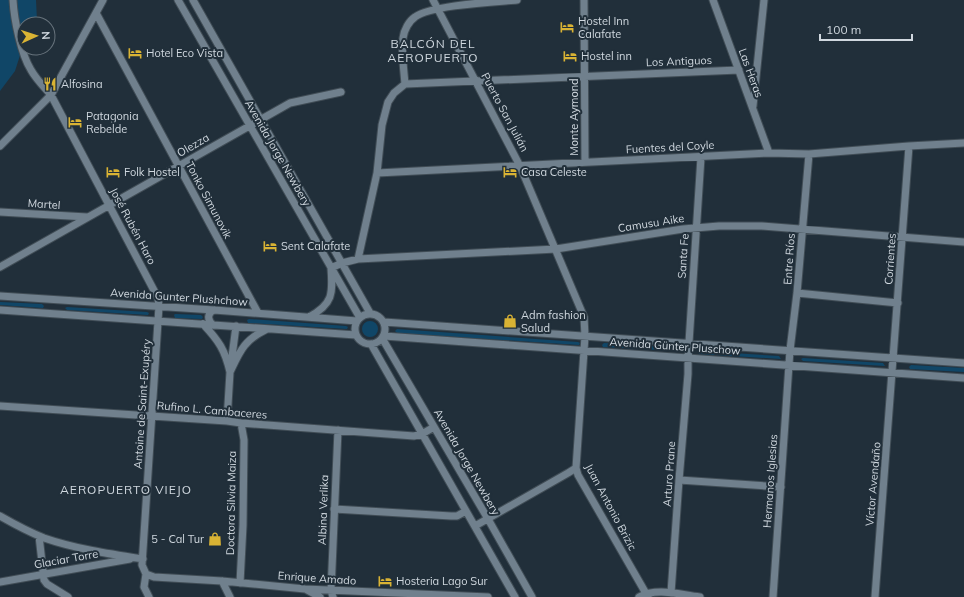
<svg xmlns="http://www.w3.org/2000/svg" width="964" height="597" viewBox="0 0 964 597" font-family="Mulish,sans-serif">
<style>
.green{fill:#104667}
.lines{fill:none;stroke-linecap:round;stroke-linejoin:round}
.minor-casing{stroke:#414d56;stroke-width:9}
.minor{stroke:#70808d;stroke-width:7}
.labels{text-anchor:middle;stroke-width:4;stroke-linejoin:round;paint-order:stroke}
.poi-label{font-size:11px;fill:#d0d8df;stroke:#212f3a;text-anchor:start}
.street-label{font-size:11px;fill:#d0d8df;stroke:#212f3a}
.neighbourhood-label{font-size:12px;letter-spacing:1px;fill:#d0d8df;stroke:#212f3a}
</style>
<rect width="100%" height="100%" fill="#212f3a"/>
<path class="green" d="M0 0H36L37 21 34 24H24V43L15 71 0 91Z
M0 302 42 304 44 306 43 308 0 305Z
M67 307 147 312 149 313 148 315 67 310 65 308Z
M175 314 201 315 203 317 202 319 175 318 174 315Z
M249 319 346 326 348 327 347 329 248 323 247 320Z
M362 329a8 8 0 1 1 16 0a8 8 0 1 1-16 0Z
M397 329 578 342 580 343 579 345 397 333 395 331Z
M604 343 679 348 680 351 603 347 602 345Z
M700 351 779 356 781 359 699 354 698 352Z
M803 358 883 363 885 366 803 361 801 359Z
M911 365 964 368V372L910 369 909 367Z"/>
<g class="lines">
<g class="minor-casing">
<path id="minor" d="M13 0C14 19 21 54 31 70 36 79 44 87 51 95L158 298 159 306 142 565 146 574
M178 0 360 318
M193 0 370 313
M433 0 520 166 584 317 585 336 576 468 578 475 648 597
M584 0 585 162
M713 0 769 153
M96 13 258 313
M405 84 739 70
M753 106 764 0
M0 146 51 95 103 0
M377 173 769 153 809 154 909 146 964 143
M0 212 87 217
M358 259 377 173 382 125 388 102 394 93 405 84C404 72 401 49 403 38 404 30 409 21 415 17 431 5 494 2 517 0
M0 267 290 103 341 92
M797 293 898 303
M0 296 214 310 357 321
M0 310 356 335
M355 329a15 15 0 1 1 30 0a15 15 0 1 1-30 0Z
M309 317C333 304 333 294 331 268L342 263 358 259 556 249 683 229 719 226H762L964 242
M384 322 964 363
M203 324C219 341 225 350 230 372 240 351 244 340 267 329
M213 325C207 320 207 313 214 310
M384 336 964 378
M382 338 488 519 532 597
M371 344 515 597
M0 406 227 421 241 423 414 436 422 434 434 427
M227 421 230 372 236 326
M679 480 781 487
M334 509 451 516H457L466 511
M0 516C14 524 29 532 44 538 76 549 110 554 143 559
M475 526 568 473 576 468
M39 536 44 580 47 584 68 597
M146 574 154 577 222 581 305 589 488 597
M146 574 144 587 149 597
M222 581 230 597
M0 582 130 559
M240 583 243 525 244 440 241 423
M307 590 320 597
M671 593 679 480 688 374V358L701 157
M333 597 331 591 338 430
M639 597C658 587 680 595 700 597
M773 597 790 350 797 293 809 154
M875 597 909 146"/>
</g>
<use href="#minor" class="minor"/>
</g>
<defs>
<g id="hotel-bare" transform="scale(1.08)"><path d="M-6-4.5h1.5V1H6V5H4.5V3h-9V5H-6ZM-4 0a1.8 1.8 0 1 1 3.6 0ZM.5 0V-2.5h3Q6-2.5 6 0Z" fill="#d9b334" stroke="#212f3a" stroke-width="2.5" paint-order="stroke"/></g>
<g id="restaurant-bare" transform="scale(1.08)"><path d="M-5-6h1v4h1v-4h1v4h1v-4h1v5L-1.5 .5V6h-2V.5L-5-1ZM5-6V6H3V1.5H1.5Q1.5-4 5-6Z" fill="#d9b334" stroke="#212f3a" stroke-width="2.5" paint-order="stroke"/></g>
<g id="shop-bare" transform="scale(1.08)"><path d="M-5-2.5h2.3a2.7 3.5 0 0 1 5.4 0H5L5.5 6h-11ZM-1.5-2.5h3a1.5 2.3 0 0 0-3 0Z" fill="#d9b334" stroke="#212f3a" stroke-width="2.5" paint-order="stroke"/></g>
</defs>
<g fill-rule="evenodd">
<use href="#hotel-bare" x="567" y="27"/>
<use href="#hotel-bare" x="135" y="53"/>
<use href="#hotel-bare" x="570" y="56"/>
<use href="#restaurant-bare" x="50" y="84"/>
<use href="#hotel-bare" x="75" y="122"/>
<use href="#hotel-bare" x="113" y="172"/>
<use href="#hotel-bare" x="510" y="172"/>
<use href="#hotel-bare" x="270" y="246"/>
<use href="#shop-bare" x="510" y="321"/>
<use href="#shop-bare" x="215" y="539"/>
<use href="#hotel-bare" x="385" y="581"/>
</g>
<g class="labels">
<g class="poi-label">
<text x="578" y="25">Hostel Inn<tspan x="578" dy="13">Calafate</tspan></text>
<text x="146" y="57">Hotel Eco Vista</text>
<text x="581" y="60">Hostel inn</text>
<text x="61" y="88">Alfosina</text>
<text x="86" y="120">Patagonia<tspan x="86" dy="13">Rebelde</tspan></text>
<text x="124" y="176">Folk Hostel</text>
<text x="521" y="176">Casa Celeste</text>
<text x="281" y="250">Sent Calafate</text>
<text x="521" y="319">Adm fashion<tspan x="521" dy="13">Salud</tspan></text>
<text x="204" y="543" text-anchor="end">5 - Cal Tur</text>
<text x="396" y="585">Hosteria Lago Sur</text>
</g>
<g class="street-label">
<text transform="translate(679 61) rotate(-2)" y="4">Los Antiguos</text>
<text transform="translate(751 73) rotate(70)" y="4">Las Heras</text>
<text transform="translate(505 112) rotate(62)" y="4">Puerto San Julián</text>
<text transform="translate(574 117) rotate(-90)" y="4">Monte Aymond</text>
<text transform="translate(193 145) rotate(-30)" y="4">Olezza</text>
<text transform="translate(670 147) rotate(-3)" y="4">Fuentes del Coyle</text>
<text transform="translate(278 153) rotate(60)" y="4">Avenida Jorge Newbery</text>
<text transform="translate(209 200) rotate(62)" y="4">Tonko Simunovik</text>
<text transform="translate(44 204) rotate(4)" y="4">Martel</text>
<text transform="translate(651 223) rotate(-9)" y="4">Camusu Aike</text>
<text transform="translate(133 226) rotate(62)" y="4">José Rubén Haro</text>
<text transform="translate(683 256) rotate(-86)" y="4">Santa Fe</text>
<text transform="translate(789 259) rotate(-86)" y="4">Entre Ríos</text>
<text transform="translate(890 259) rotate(-86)" y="4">Corrientes</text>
<text transform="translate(179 297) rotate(4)" y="4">Avenida Gunter Plushchow</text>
<text transform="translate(675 346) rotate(4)" y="4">Avenida Günter Pluschow</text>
<text transform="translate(142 404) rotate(-86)" y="4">Antoine de Saint-Exupéry</text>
<text transform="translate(212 410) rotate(5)" y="4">Rufino L. Cambaceres</text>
<text transform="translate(467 462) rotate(60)" y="4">Avenida Jorge Newbery</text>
<text transform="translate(669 474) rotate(-86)" y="4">Arturo Prane</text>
<text transform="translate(770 481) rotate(-86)" y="4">Hermanos Iglesias</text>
<text transform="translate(873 484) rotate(-85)" y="4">Víctor Avendaño</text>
<text transform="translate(231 503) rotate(-89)" y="4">Doctora Silvia Maiza</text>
<text transform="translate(611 507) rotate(62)" y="4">Juan Antonio Brizic</text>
<text transform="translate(323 510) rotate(-88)" y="4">Albina Verlika</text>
<text transform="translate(66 559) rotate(-10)" y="4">Glaciar Torre</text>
<text transform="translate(317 578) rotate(4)" y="4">Enrique Amado</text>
</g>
<g class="neighbourhood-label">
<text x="433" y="48">BALCÓN DEL<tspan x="433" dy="14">AEROPUERTO</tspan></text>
<text x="126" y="494">AEROPUERTO VIEJO</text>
</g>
</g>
<g transform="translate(36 36) rotate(87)"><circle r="19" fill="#212f3a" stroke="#67737c"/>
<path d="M0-3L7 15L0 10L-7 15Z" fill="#d9b334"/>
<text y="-6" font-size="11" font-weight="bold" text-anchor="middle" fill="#d0d8df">N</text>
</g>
<path d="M820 34v6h92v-6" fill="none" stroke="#d0d8df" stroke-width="2"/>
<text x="826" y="34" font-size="12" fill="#d0d8df" stroke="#212f3a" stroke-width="3" paint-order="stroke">100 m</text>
</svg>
